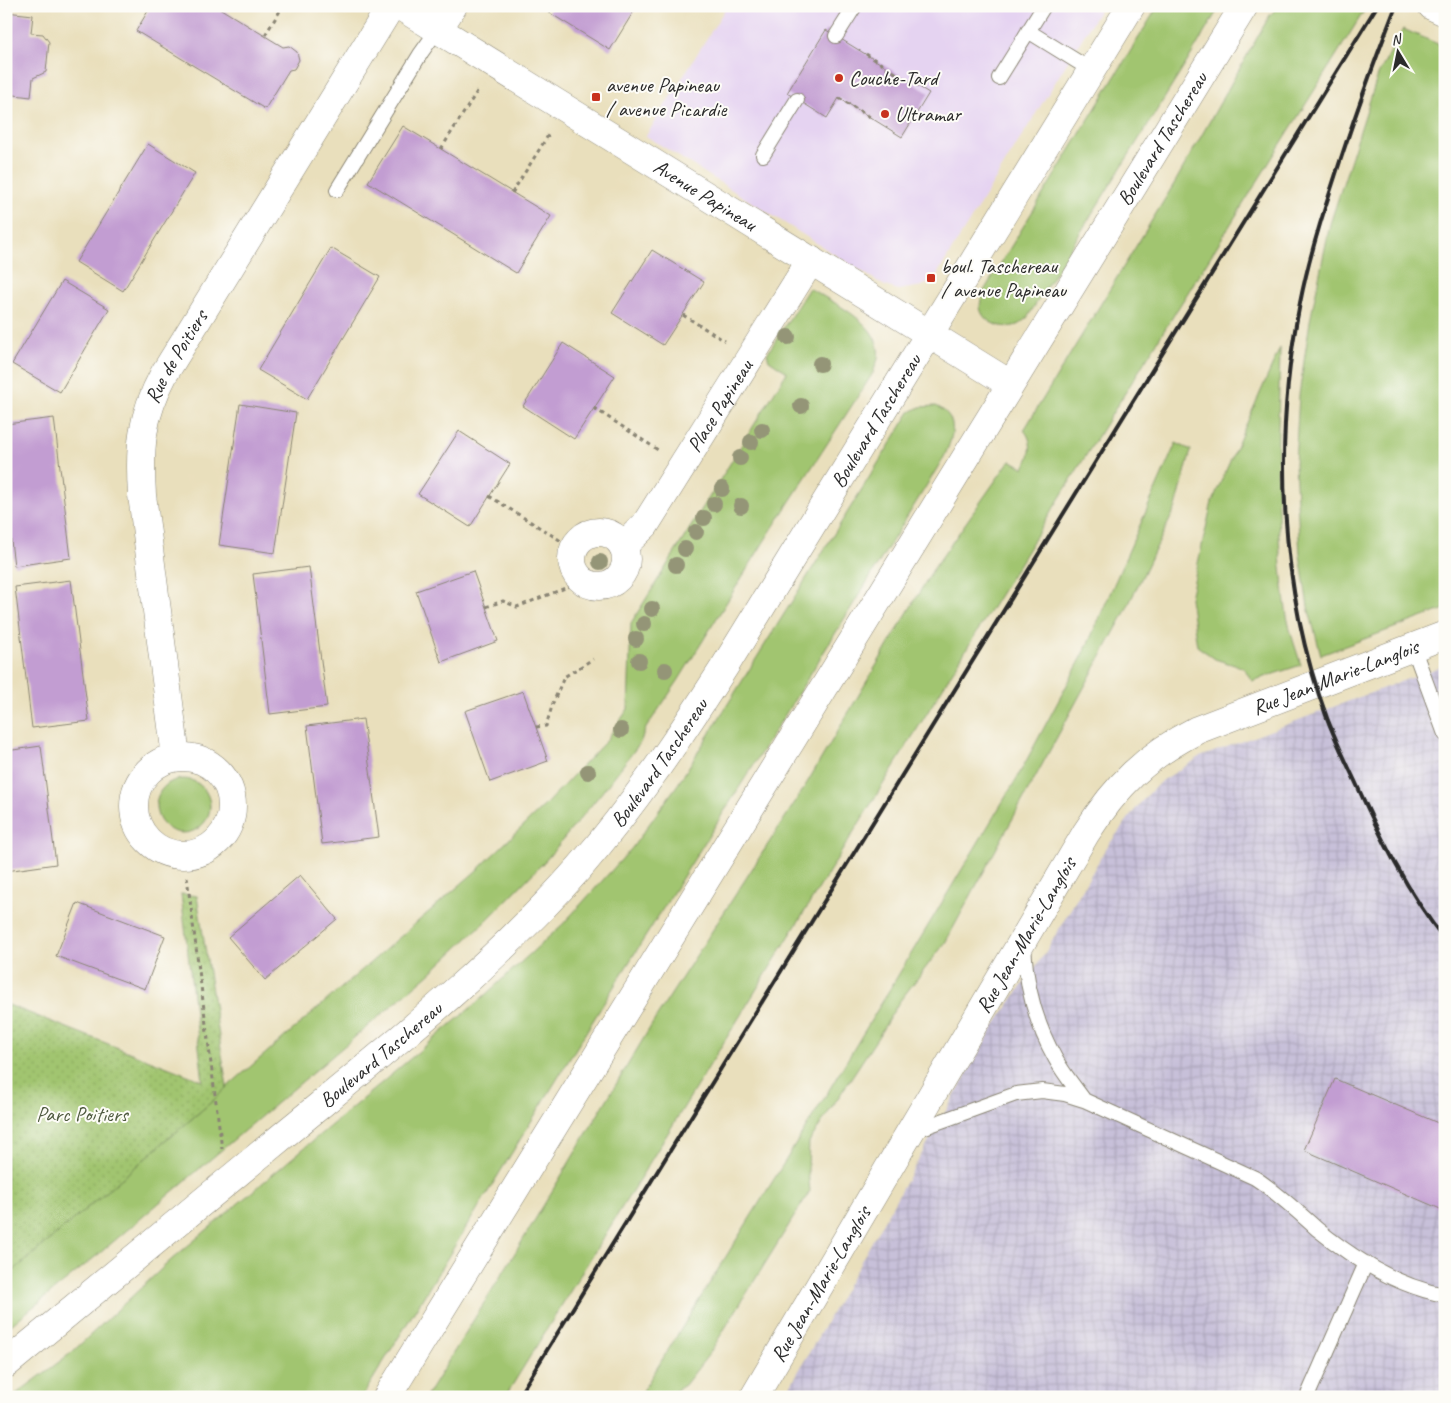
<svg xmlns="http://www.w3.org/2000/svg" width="1451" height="1403" viewBox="0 0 1451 1403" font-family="Caveat,sans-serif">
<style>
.built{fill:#e5d3f1}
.industrial{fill:url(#industrial-grid)}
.green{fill:#a1c56f;stroke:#66784d}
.park{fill:url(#park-dots);stroke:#66784d}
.building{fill:#c29dd2}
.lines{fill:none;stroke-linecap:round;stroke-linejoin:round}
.service-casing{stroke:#8a8574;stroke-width:16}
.minor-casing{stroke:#8a8574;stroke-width:29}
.primary-casing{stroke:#8a8574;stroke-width:29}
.path{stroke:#8a8574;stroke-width:3;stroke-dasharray:4 4;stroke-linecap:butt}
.service{stroke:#fff;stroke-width:14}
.minor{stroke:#fff;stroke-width:28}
.primary{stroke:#fff;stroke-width:28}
.rail{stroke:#2b2b2b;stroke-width:4}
.tree{fill:#949577}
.poi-dot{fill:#c8321e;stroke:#fdfcf7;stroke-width:2}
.labels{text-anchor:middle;stroke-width:4;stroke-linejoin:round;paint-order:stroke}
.poi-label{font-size:21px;fill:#2b2b2b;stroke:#fdfcf7;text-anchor:start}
.street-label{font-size:21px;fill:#2b2b2b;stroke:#fdfcf7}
.park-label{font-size:21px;fill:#4e593f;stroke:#fdfcf7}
</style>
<defs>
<pattern id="industrial-grid" width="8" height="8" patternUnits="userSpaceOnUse" patternTransform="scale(1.25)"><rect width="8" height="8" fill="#c7c0d9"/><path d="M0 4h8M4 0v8" fill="none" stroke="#aba5ba"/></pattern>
<pattern id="park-dots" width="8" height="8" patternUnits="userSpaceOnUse" patternTransform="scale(1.25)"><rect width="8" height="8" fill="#a1c56f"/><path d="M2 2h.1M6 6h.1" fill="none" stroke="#8ba960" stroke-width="1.8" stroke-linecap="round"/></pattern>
</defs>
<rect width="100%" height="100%" fill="#fdfcf7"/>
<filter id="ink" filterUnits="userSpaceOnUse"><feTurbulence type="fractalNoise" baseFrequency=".02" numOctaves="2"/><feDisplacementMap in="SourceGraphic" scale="10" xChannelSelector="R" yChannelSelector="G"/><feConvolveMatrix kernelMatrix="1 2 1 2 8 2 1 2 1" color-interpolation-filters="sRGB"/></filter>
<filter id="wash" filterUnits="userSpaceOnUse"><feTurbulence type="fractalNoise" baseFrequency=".0096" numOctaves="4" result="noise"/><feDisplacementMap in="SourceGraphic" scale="20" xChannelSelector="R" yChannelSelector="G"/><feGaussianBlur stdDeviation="1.12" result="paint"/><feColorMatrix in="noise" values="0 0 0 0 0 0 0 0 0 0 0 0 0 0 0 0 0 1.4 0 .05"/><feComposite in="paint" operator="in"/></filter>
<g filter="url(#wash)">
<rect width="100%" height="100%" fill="#e9dfbc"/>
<path class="built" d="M727 6H1102L934 279 922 286 898 290 885 286 646 136Z"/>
<path class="industrial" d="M1445 665V1397H784L994 1026 1045 953 1107 847 1141 802 1160 782 1200 757Z"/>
<path class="green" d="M1158 6H1220L1187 62 1027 318C1024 320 1020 324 1017 325 1003 330 982 323 980 307 980 303 982 298 982 294Z
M1279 6H1354L1364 11 1085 457 505 1397H426L518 1248 654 1021 801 793 932 571 1010 460 1024 468C1031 455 1034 442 1024 430L1174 184 1270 15Z
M1403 29 1445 47V609L1321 655 1308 607 1300 555 1295 464 1299 395 1310 321 1330 224 1378 75Z
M809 288C833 303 884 324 878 359 877 363 874 369 873 373L770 532 678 681 646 728 640 743 603 791 546 860 489 918 428 975 100 1253 6 1329V1277L216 1098 227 1087 476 871 544 806 606 741 628 709 631 623 787 372 769 360 767 354Z
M1280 348C1278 438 1273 528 1287 616 1290 633 1296 649 1301 665L1252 681 1244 668 1215 659 1197 646 1190 598 1212 502Z
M936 406C960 417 953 437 944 457L793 702 618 980 362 1397H12L71 1353 171 1260 474 1005 563 924 632 848 678 784 910 412 920 407Z
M1176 443 1191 450 1176 507 1123 616 945 943 899 1002 878 1037 809 1142 808 1170 810 1191 709 1354 685 1385 666 1397H639L823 1100 1017 778 1083 655Z
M156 806a27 27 0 1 1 54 0a27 27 0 1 1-54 0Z"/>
<path class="park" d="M181 894 197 896 227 1087 216 1098 6 1277V1004L203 1081Z"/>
<g id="blocks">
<path class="building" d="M151 6H216L283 47 289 46 297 52 299 60 294 69 289 70 265 109 136 31Z
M551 6H637L610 50 548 12Z
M6 12 33 15 31 33 43 34 49 42 46 72 33 78 31 97 6 94Z
M826 30 929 93 902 137 839 98 827 118 787 93Z
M403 126 551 216 516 273 368 182Z
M148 144 195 173 123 291 76 262Z
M331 248 380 277 307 399 258 370Z
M652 250 704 282 663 345 612 313Z
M62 281 109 309 60 392 12 364Z
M563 343 615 376 574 439 523 406Z
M240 404 296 413 275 553 219 545Z
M54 418 71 558 14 566 6 498V424Z
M459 431 510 464 470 527 418 494Z
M309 567 327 707 270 714 253 574Z
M473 571 498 641 441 662 416 591Z
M71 580 89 721 32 728 15 587Z
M523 691 548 761 490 782 465 711Z
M363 719 379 837 322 844 307 726Z
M41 746 56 864 6 871V751Z
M300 875 337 919 265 980 228 937Z
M77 903 165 936 145 989 56 956Z
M1335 1079 1445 1126V1211L1304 1150Z"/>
</g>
</g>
<g filter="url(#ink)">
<use href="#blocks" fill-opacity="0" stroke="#8a8574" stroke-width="1"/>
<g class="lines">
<g class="service-casing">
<path id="service" d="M1028 31 1091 70
M836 36 855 6
M999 78 1044 6
M763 155 797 100
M337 190 421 53 438 29
M1413 647 1445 734
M1084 1100 1255 1178C1278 1193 1297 1211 1317 1229 1354 1259 1398 1287 1445 1295
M914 1131 1016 1094 1042 1091 1065 1094 1084 1100C1074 1086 1063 1073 1055 1058 1036 1024 1026 986 1024 947
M1307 1397 1366 1263"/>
</g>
<g class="minor-casing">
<g id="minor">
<path id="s1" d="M400 6 1010 384"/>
<path d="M1432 6 1445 12"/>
<path d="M438 29 453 6"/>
<circle cx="599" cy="559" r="27"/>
<path id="s2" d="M623 546 645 525 811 260"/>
<path id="s3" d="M176 757 142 495C139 447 141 417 164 374L391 6"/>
<circle cx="183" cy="806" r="49"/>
<path id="s4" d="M754 1397 1086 833C1116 786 1146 756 1197 730L1445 635"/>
</g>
</g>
<g class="primary-casing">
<g id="primary">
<path id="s5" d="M6 1364C102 1286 196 1207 291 1129 392 1046 494 965 580 867 634 805 680 736 725 666L1131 6"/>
<path id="s6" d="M387 1397 1244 6"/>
</g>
</g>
<path class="path" d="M265 35 283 6
M866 54 897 74
M839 98 870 117
M441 149 478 90
M512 193 549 134
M683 315 725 341
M594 408 658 450
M489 496 574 549
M486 607 503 601 517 607 583 581
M536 727 546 726 553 703 564 677 593 659
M187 877 222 1149"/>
<use href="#service" class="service"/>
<use href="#minor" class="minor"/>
<use href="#primary" class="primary"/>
<path class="rail" d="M1396 6C1373 65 1352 123 1333 183 1320 222 1308 262 1300 303 1273 438 1279 588 1327 718 1335 739 1345 760 1355 781 1380 836 1407 892 1445 940
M518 1397 1377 6"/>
</g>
<g class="tree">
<circle cx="788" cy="337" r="8"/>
<circle cx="820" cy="364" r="8"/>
<circle cx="801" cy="406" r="8"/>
<circle cx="762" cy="430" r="8"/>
<circle cx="751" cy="442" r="8"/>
<circle cx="740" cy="458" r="8"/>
<circle cx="722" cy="489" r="8"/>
<circle cx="714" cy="504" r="8"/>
<circle cx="741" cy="506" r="8"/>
<circle cx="704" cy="518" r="8"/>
<circle cx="696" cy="532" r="8"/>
<circle cx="685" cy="549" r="8"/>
<circle cx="600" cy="562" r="8"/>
<circle cx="676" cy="565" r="8"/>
<circle cx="652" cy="609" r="8"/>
<circle cx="644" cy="624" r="8"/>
<circle cx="636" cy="639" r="8"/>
<circle cx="639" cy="661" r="8"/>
<circle cx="665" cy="670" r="8"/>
<circle cx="621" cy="730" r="8"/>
<circle cx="588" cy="772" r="8"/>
</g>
</g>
<g class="poi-dot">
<circle cx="839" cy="78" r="5"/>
<rect x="591" y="92" width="10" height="10" rx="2.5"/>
<circle cx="885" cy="114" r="5"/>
<rect x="926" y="273" width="10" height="10" rx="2.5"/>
</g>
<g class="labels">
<g class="poi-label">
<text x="849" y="85">Couche-Tard</text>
<text x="606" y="92">avenue Papineau<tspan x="606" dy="24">/ avenue Picardie</tspan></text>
<text x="895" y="121">Ultramar</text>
<text x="941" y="273">boul. Taschereau<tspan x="941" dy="24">/ avenue Papineau</tspan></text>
</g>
<g class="street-label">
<text dy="7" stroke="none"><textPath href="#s6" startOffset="1478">Boulevard Taschereau</textPath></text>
<text dy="7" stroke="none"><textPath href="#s1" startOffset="359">Avenue Papineau</textPath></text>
<text dy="7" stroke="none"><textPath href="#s3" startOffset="410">Rue de Poitiers</textPath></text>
<text dy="7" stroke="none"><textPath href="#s2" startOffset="171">Place Papineau</textPath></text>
<text dy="7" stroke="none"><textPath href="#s5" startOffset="1296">Boulevard Taschereau</textPath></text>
<text dy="7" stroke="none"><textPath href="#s4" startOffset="956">Rue Jean-Marie-Langlois</textPath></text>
<text dy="7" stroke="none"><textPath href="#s5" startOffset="891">Boulevard Taschereau</textPath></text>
<text dy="7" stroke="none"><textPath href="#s4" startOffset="536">Rue Jean-Marie-Langlois</textPath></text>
<text dy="7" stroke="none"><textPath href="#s5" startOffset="486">Boulevard Taschereau</textPath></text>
<text dy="7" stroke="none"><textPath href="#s4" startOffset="131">Rue Jean-Marie-Langlois</textPath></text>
</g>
<g class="park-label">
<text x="82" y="1121">Parc Poitiers</text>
</g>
</g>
<rect width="1451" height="1403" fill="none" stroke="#fdfcf7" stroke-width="25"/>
<g transform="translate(1398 52) rotate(350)" stroke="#fdfcf7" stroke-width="4" paint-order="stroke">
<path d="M0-4L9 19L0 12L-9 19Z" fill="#2b2b2b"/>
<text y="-8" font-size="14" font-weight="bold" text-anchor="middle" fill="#2b2b2b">N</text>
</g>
</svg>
